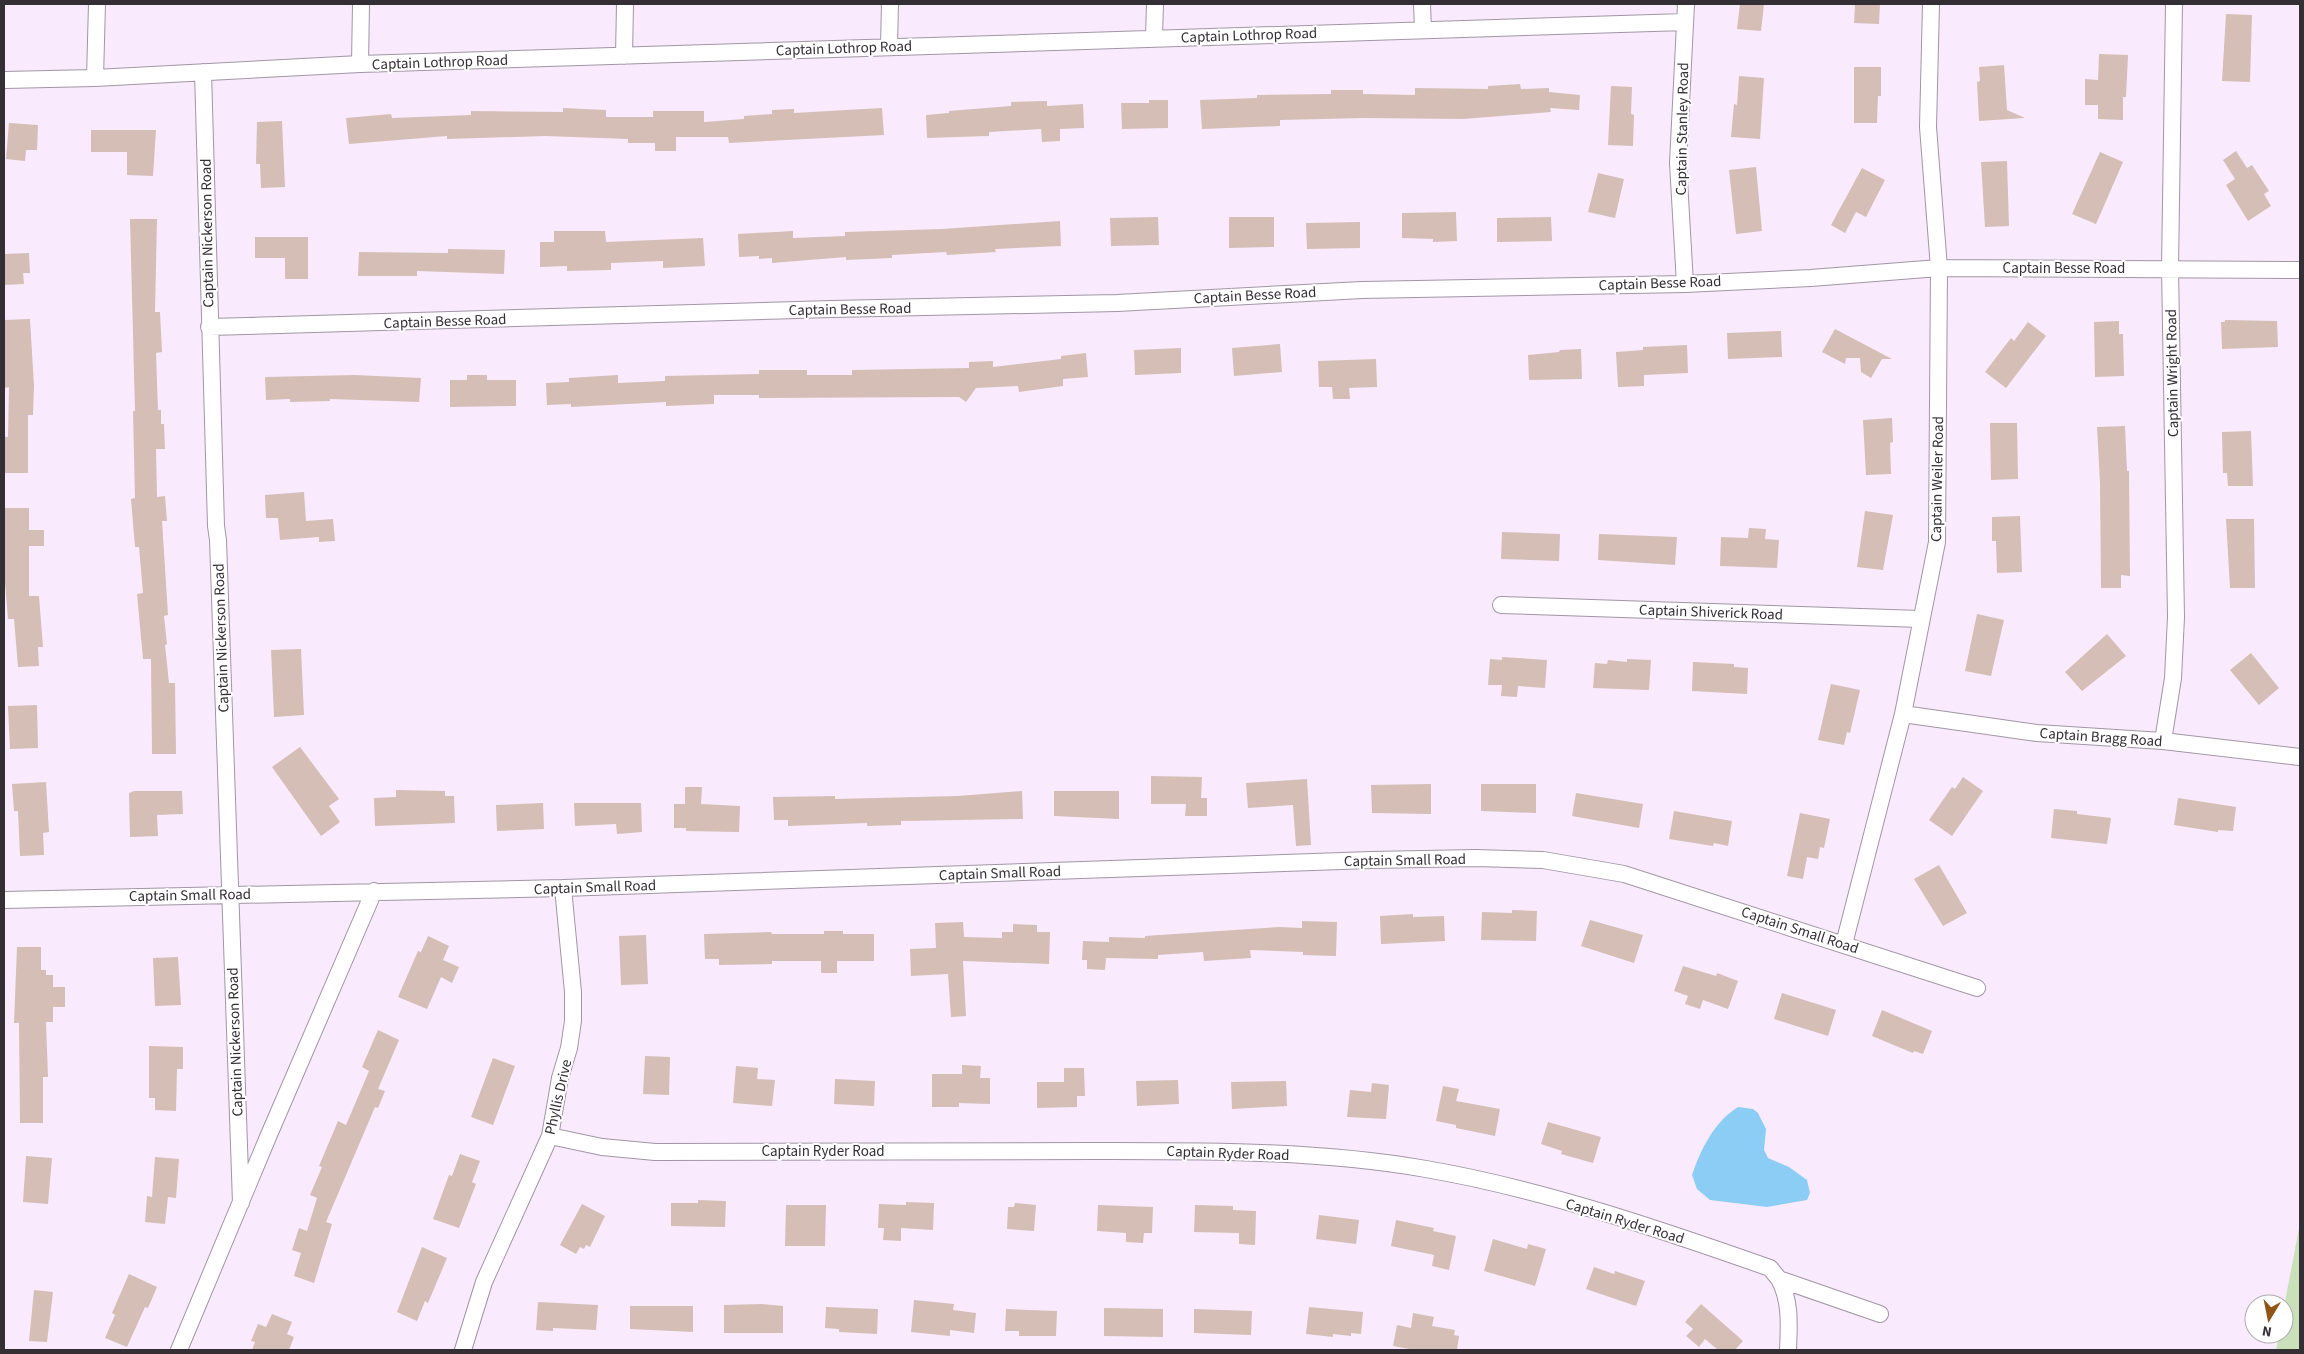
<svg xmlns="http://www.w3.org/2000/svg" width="2304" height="1354" viewBox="0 0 2304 1354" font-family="'Source Sans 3',sans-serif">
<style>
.green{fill:#c9e0ba}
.water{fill:#8ccdf5}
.building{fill:#d4beb5}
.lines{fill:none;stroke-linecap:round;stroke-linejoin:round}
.street-casing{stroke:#a295a5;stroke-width:18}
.street{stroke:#fff;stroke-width:16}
.labels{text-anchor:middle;stroke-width:4;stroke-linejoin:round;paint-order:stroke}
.street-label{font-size:15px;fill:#342e35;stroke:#fff}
</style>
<rect width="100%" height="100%" fill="#f9ebfd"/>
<path class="green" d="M2300 1223V1350H2276L2279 1334H2284V1307Z"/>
<path class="water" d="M1738 1107 1753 1109 1758 1113 1766 1129 1764 1150 1768 1158 1789 1167 1807 1180 1810 1193 1807 1200 1767 1207 1710 1200 1697 1189 1692 1175C1701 1149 1714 1122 1738 1107Z"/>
<path class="building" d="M1740 4H1764L1761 31 1737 29Z
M1855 4H1880L1879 24 1854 23Z
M2226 14 2252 15 2250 82 2222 81Z
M2099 54 2128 55 2126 97H2123V120L2098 119V105H2085V79L2098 80Z
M2004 65 2007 110 2025 118 1979 121 1977 82 1980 81 1979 67Z
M1854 67H1881V96H1878L1877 123H1854Z
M1739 76 1764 78 1760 139 1731 137 1734 104 1737 105Z
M1520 84 1521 89 1549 88V92L1580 95 1579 110 1550 108 1551 112 1463 119 1364 118 1280 120V126L1202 129 1200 100 1257 98V95L1331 94V90H1363V94L1415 95V88L1488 89V86Z
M1611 86 1632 87 1631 114 1634 115 1633 146 1608 145Z
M1149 100H1168V128L1122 129 1121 103H1149Z
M1047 101V106L1083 104 1084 128 1060 129V141L1042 142 1041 129 989 132V136L927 138 926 115 949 113V111L1011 106V102Z
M563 108 606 110V117H653V111H704V122L744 119V116L772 114V110L794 109V113L882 108 884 135 729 143 728 137H676V151H655V143H628V139L545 136 447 139V136L349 144 346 118 391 114 392 118 471 115V111L563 112Z
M282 121 285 187 261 188 260 164H256L257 122Z
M9 123 38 125 37 150H26L25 161 6 159Z
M91 130H156L153 176 127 175V152H91Z
M2236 151 2247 168 2252 165 2269 191 2264 194 2271 206 2248 221 2226 185 2235 179 2223 160Z
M2100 152 2123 162 2096 224 2072 214Z
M2007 161 2009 226 1985 227 1981 162Z
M1756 167 1762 231 1736 234 1729 170Z
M1862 168 1885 180 1866 217 1856 212 1845 233 1831 225Z
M1598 173 1624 179 1615 218 1588 212Z
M1456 212 1457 241 1433 242V239L1402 238V213Z
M1158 217 1159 245 1111 246 1110 218Z
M1229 217H1274V247L1229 248Z
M1551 217 1552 241 1497 242V218Z
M130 219H157L155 312H160L162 352 156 353 158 410H161V424H164L165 449H156L157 497 165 496 167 521H162L168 615 164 616 167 644 165 645 169 683H175L176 754H152L151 659H143L137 594 143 593 139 547H135L131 499 135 498 133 411H135Z
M1060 221 1061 246 995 249 996 252 947 255 946 252 892 255V258L846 260V257L772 263V258L759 259V256L739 257 738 234 793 231V238L845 236V232L942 229Z
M1360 222V248L1307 249 1306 223Z
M554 231H605L606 242 703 238 705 266 663 268V261L611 263V270L567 271V266L540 267V242H554Z
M255 237H308V279H285V258H255Z
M448 249 505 250 504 274 417 271V276H358L359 252 448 253Z
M29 253 30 273H23L24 284 4 285V254Z
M30 319 34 386 33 415H28V473H4V437H8L9 387 4 388V320Z
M2225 320 2277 321 2278 347 2222 349 2221 322H2225Z
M2119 321V334H2123L2124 376 2095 377 2094 322Z
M2028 322 2046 336 2006 388 1985 372 2011 338 2014 341Z
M1835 329 1892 359H1882L1871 378 1861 372 1860 358H1846L1845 364 1822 352Z
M1781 331 1782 357 1728 359 1727 333Z
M1280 344 1282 372 1234 376 1232 348Z
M1687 345 1688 373 1644 375V386L1618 387 1616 352 1643 350V347Z
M1181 348V373L1135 375 1134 350Z
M1581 349 1582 379 1529 380 1528 355 1559 352 1560 350Z
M1086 353 1088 377 1063 379V386L1019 392 1018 386 976 388 966 402 959 397 759 398V395H714V404L666 406V402L571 407V404L547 405 546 383 569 382V378L618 375V383L665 381V376L759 374V370H807V375H852V370L969 368V362L993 361V367L1061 359V356Z
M1376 359 1377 387 1349 388 1350 399H1333L1332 387H1319L1318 361Z
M355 375 421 378 419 402 330 399V401L290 402V399L266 400 265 377Z
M467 375H487V380H516V406L450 407V380H467Z
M1892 418 1893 442 1890 443 1891 474 1866 475 1863 420Z
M1990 423H2017L2018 479 1991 480Z
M2125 426 2127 471H2129L2130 576 2121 575V588H2101L2100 483 2097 427Z
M2251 431 2253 486H2228L2227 473H2223L2222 432Z
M304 492 306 521 333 519 335 541 319 542V537L280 540 278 518H266L265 495Z
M4 508H29V530H44V546H29V596H39L43 647H38L39 666 18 667 14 619H8L4 570Z
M1865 511 1893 515 1883 570 1857 567Z
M2020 516 2022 572 1997 573 1996 541H1992V517Z
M2226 519H2254L2255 588H2230Z
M1749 528 1766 529 1765 539 1779 540 1777 568 1720 566 1721 537 1748 538Z
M1502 532 1560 534 1559 561 1501 559Z
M1599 534 1677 537 1675 565 1598 560Z
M1977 614 2004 620 1991 676 1965 671Z
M2107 634 2126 656 2082 691 2065 672Z
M301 649 304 715 274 717 271 650Z
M2251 653 2279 688 2259 705 2230 670Z
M1502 657 1547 660 1545 688 1518 686 1517 697 1501 696 1502 685H1488L1490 659 1502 660Z
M1627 659 1651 660 1649 690 1593 688 1595 663 1607 664 1608 660 1627 662Z
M1693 662 1734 664V667L1748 668 1747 694 1692 691Z
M1831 684 1860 690 1850 733 1847 732 1844 745 1818 740Z
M37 705 38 748 10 749 8 706Z
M300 747 339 799 329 806 340 822 321 836 272 767Z
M1151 776 1202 777 1201 798H1207V816H1185L1186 804H1151Z
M1963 777 1983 791 1952 836 1929 820 1952 787 1955 789Z
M1307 779 1311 845 1296 846 1293 805 1248 808 1246 783Z
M46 782 49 832 43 833 44 855 20 856 18 811H14L12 784Z
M1431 784V814L1372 813 1371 785Z
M1481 784H1536V813L1481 811Z
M685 787H702L701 804 740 806 739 832 686 831V828H674V804H685Z
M396 790 445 791V796H454L455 823 375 826 374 798 396 797Z
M134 791H182L183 814 157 815 158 836 130 837 129 793Z
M1022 791 1023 819 901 821V825L867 826V823L788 826V820H774L773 797 835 796V799L958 796Z
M1054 791H1119V819L1054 816Z
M1576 793 1643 804 1639 828 1572 816Z
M2178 798 2236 807 2233 831 2218 830V832L2174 825Z
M543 803 544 829 497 831 496 805Z
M574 803H641L642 832 617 834 616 824 575 826Z
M2054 809 2077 811V814L2111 818 2107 844 2051 838Z
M1674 811 1732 821 1728 846 1714 843 1713 846 1669 839Z
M1800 813 1830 819 1824 848 1820 847 1818 859 1807 857 1803 879 1787 876Z
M1939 865 1967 913 1943 926 1914 879Z
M1512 910 1537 911 1536 941 1481 940 1482 912 1512 913Z
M1413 914V917L1444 916 1445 941 1381 944 1380 916Z
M1590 920 1643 935 1634 963 1581 946Z
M1302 921 1337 922 1336 956 1303 955V952L1250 950 1251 958 1204 961 1203 952 1158 955V959L1106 958 1105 970 1087 969V960H1082L1083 941 1109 942V937L1145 938V936L1278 927 1302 928Z
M963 922 964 937 1002 938V932H1013V924L1037 925V932H1050L1049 964 963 961 966 1016 951 1017 948 974 911 976 910 949 936 948 935 923Z
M824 931H843V934H874V961H837V973H821V961H772V964L719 965V959H705L704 934 771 932 772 934H824Z
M646 935 648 984 621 985 619 936Z
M428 936 449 946 443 960 459 967 452 983 441 977 427 1009 398 997 418 951 421 952Z
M17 947H41V970H46V975H53V987H65V1007H53V1022H46L48 1077H43V1123H20L19 1023H14Z
M178 957 181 1005 155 1006 153 958Z
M1683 966 1716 976 1717 973 1738 981 1728 1009 1703 1000 1700 1009 1685 1004 1688 996 1674 991Z
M1782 993 1836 1010 1828 1036 1774 1019Z
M1882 1010 1932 1031 1923 1054 1914 1051 1913 1053 1872 1036Z
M378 1030 399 1040 378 1089 385 1091 378 1108 375 1107 326 1222 332 1224 314 1283 294 1276 301 1253 292 1250 299 1228 307 1231 317 1198 310 1195 322 1167 319 1166 338 1121 346 1125 369 1071 362 1067Z
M149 1046 183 1047V1069H177L176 1111 155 1110V1098H149Z
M645 1056 670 1057 669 1095 643 1094Z
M493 1058 515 1066 493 1125 471 1117Z
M962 1065 981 1066 980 1078H990V1104L959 1103V1107H932V1074H962Z
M736 1066 758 1068 757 1079 775 1080 772 1106 733 1103Z
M1064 1068H1084L1085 1096H1077V1107L1037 1108V1082H1064Z
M835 1079 875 1081 874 1106 834 1104Z
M1178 1080 1179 1104 1137 1106 1136 1081Z
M1286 1081 1287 1106 1232 1109 1231 1082Z
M1372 1083 1389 1085 1386 1119 1347 1117 1350 1090 1371 1092Z
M1443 1086 1459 1089 1456 1101 1500 1109 1495 1136 1456 1128V1125L1436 1121Z
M1548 1122 1601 1137 1593 1163 1561 1154 1562 1151 1541 1144Z
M460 1154 480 1161 472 1182 476 1184 459 1228 433 1219 449 1175 452 1176Z
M26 1156 52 1158 48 1204 23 1202Z
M155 1157 179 1159 176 1198 168 1197 165 1224 145 1222 147 1196 152 1197Z
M698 1200 726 1201 725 1227 671 1226V1203H698Z
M906 1202 934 1203 933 1230 901 1228V1241L883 1240 884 1228H878L879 1204 906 1205Z
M1015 1203 1036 1205 1034 1231 1007 1229 1008 1207H1014Z
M582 1204 605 1216 590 1247 586 1245 584 1249 580 1247 576 1254 560 1245Z
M786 1205H826L825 1246H785Z
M1098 1205 1153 1207 1152 1233H1144L1143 1243 1126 1242V1233L1097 1231Z
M1195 1205 1233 1206V1210L1256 1211 1255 1245 1239 1244V1233L1194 1232Z
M1319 1215 1359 1220 1356 1244 1316 1239Z
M1396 1220 1434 1228 1433 1231 1456 1236 1449 1270 1432 1266 1434 1255 1391 1246Z
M1493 1239 1527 1249 1528 1244 1546 1249 1535 1286 1484 1271Z
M422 1247 447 1258 428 1303 425 1301 417 1321 397 1312Z
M1594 1267 1614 1274 1615 1271 1645 1281 1636 1306 1586 1289Z
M129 1274 157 1287 148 1308 145 1307 127 1347 105 1338 115 1315 112 1313Z
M34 1290 53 1292 47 1342 29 1341Z
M914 1300 954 1304 953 1310 976 1313 974 1333 950 1330V1336L911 1332Z
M538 1302 598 1305 596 1330 553 1328V1331L536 1330Z
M762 1304 783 1306V1333H724V1305Z
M1701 1304 1743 1341 1735 1350H1718L1705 1339 1699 1347 1686 1336 1693 1329 1685 1322Z
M630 1306H693V1332L630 1329Z
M826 1307 878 1309 877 1334 839 1332V1329L825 1328Z
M1309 1307 1363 1312 1361 1334 1351 1333V1336L1333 1334V1337L1306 1334Z
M1104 1308 1163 1309V1337L1104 1336Z
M1006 1309 1057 1311 1056 1336H1019V1331H1005Z
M1194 1309 1252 1311 1251 1335 1194 1333Z
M1413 1313 1434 1317 1432 1326 1455 1330 1454 1335 1459 1336 1457 1350H1415L1393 1346 1397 1325 1411 1328Z
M272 1314 292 1322 287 1334 294 1337 289 1350H252L255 1342 251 1341 258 1324 266 1327Z"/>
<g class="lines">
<g class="street-casing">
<path id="street" d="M1422 4 1423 30
M1154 37 1155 4
M889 46 890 4
M624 56 625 4
M360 64 361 4
M203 72 216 526 218 540 241 1203
M95 78 97 4
M4 80 95 78 360 64 1685 22
M1685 284 1678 163 1686 4
M209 327 832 309 1117 303 1362 290 1685 284 1811 278 1939 268 2300 270
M1501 605 1921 619
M1903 714 2037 733 2163 741 2300 757
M2163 741 2173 678 2176 617 2170 268 2174 4
M4 900 563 888 1371 860 1476 858 1543 860 1624 874 1977 988
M1844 944 1903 714 1937 542 1939 268 1928 127 1931 4
M550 1136 602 1147 655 1152C800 1153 946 1151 1092 1151 1203 1151 1317 1150 1426 1169 1542 1189 1659 1229 1770 1268L1779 1279 1880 1314
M1779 1279C1791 1301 1789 1326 1788 1350
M179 1350 268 1137 374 891
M463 1350 484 1282 550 1136 560 1078 569 1048 573 1021V992L563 888"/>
</g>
<use href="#street" class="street"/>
</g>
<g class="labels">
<g class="street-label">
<text transform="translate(1249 35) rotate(-2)" y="5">Captain Lothrop Road</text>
<text transform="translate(844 48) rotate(-2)" y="5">Captain Lothrop Road</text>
<text transform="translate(440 62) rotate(-2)" y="5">Captain Lothrop Road</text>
<text transform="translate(1682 129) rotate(-89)" y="5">Captain Stanley Road</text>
<text transform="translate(207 233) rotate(-91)" y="5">Captain Nickerson Road</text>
<text x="2064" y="273">Captain Besse Road</text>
<text transform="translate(1660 283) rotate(-2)" y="5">Captain Besse Road</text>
<text transform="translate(1255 295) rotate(-3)" y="5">Captain Besse Road</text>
<text transform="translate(850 309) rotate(-1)" y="5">Captain Besse Road</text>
<text transform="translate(445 321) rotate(-2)" y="5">Captain Besse Road</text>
<text transform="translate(2172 373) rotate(-91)" y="5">Captain Wright Road</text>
<text transform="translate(1937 479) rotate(-89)" y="5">Captain Weiler Road</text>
<text transform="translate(1711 612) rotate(2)" y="5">Captain Shiverick Road</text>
<text transform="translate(221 638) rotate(-92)" y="5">Captain Nickerson Road</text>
<text transform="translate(2101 737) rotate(4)" y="5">Captain Bragg Road</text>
<text transform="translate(1405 860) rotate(-1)" y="5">Captain Small Road</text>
<text transform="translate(1000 873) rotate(-2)" y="5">Captain Small Road</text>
<text transform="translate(595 887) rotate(-2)" y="5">Captain Small Road</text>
<text transform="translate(190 895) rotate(-1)" y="5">Captain Small Road</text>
<text transform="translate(1800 930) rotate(18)" y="5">Captain Small Road</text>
<text transform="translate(235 1042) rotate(-92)" y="5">Captain Nickerson Road</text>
<text transform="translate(558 1097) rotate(-77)" y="5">Phyllis Drive</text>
<text x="823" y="1156">Captain Ryder Road</text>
<text transform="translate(1228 1153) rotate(2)" y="5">Captain Ryder Road</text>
<text transform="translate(1625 1221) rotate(17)" y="5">Captain Ryder Road</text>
</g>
</g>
<rect width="2304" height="1354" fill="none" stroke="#342e35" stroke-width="10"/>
<g transform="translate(2269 1319) rotate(190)"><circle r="24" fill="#ffffff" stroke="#aeabae"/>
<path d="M0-4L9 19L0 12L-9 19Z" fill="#905514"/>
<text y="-8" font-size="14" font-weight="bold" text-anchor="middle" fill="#342e35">N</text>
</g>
</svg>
